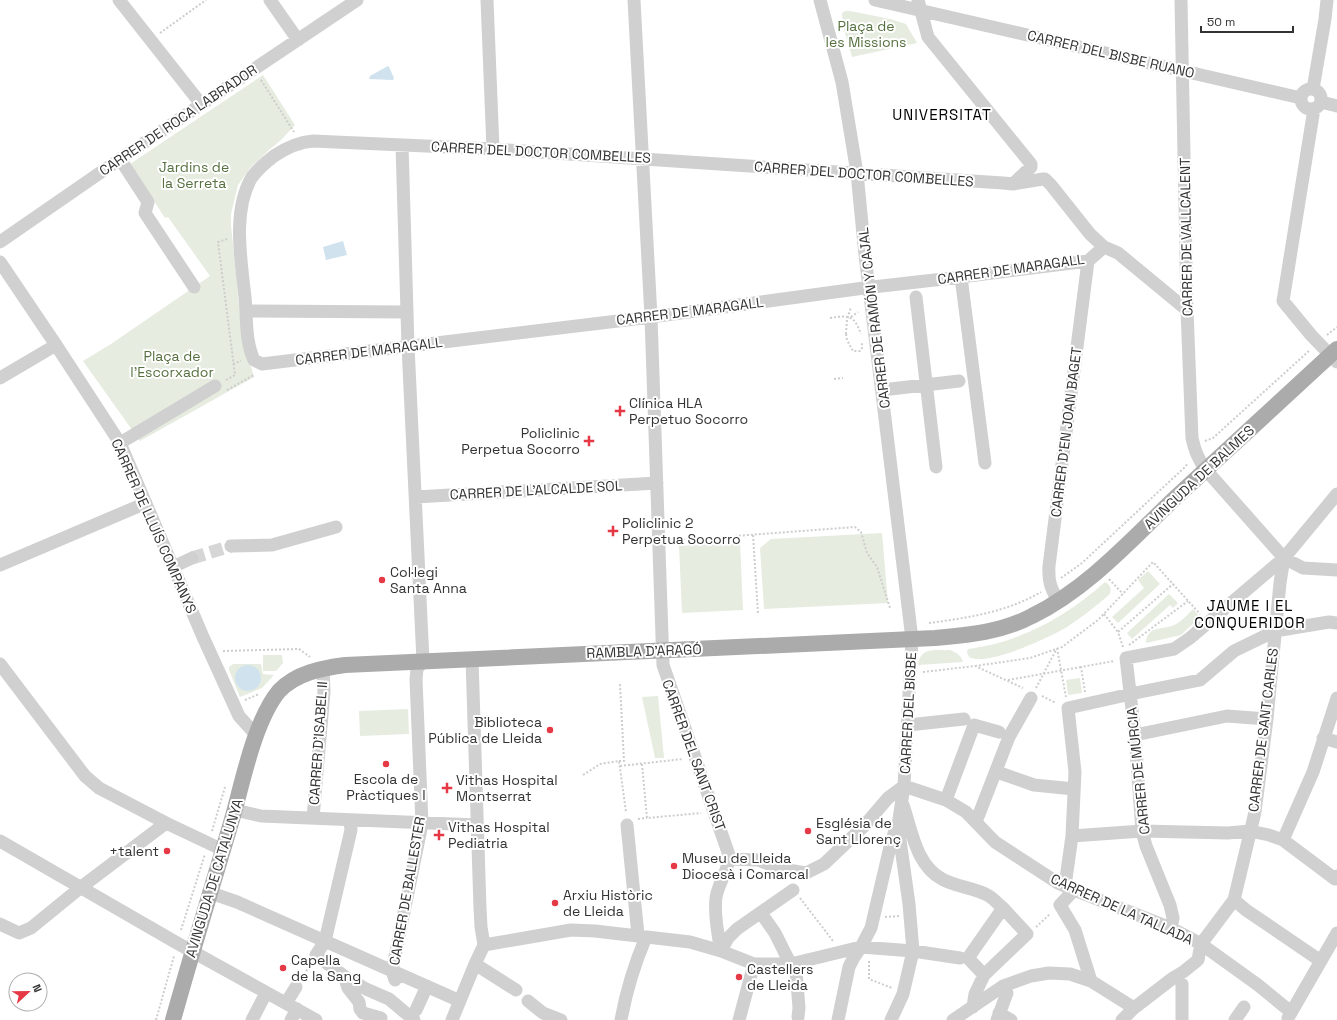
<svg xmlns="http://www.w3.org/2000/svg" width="1337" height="1020" viewBox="0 0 1337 1020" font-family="'Space Grotesk',sans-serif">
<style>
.green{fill:#e6ecdf}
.water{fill:#cfe2ee}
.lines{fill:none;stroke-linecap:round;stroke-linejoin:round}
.minor-tunnel{stroke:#d6d6d6;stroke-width:13;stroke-dasharray:13 6;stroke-linecap:butt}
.path{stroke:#cdcdcd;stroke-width:2;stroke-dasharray:2 2;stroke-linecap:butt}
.minor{stroke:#d0d0d0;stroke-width:13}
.major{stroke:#ababab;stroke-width:16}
.path-bridge{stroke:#cdcdcd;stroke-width:2;stroke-dasharray:2 2;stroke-linecap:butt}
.poi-dot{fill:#e63946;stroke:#fff;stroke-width:1.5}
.labels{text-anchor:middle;stroke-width:4;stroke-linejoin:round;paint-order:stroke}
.park-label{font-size:14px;fill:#56703f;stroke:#fff}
.street-label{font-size:14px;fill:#333;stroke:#fff}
.poi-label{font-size:14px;fill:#333;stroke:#fff;text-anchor:start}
.neighbourhood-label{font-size:15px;letter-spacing:1px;fill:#000;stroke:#fff}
</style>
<rect width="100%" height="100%" fill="#fff"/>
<path class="green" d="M845 11H850L890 19 906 24 917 43 852 57 843 26 842 13Z
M263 75 295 125 281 140 269 150 251 167 238 185 231 214V225L242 336 254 377 140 441 83 361 111 344 210 276 168 217 165 218 130 164Z
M882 533 888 603 764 609 760 548 771 539Z
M740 542 743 610 682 613 679 546Z
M1148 571 1160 584 1118 623 1112 617 1144 588 1138 580Z
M1105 582C1111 585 1112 589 1109 595 1096 606 1082 617 1067 627 1050 637 987 667 969 657L967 652 968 649C1021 642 1066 617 1105 582Z
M1169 594 1178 603 1173 608 1170 605 1132 639 1127 633Z
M1193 609 1200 617 1181 635 1146 643C1147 624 1164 631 1176 624 1182 621 1188 614 1193 609Z
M950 650C957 653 961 655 963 662L918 665C921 646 935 651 950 650Z
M263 655H282L283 663 276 671H263Z
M233 664H261L263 674 274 675 262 688 240 697 229 670V667Z
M1080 678 1082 693 1068 695 1066 680Z
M658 696 664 758H655L642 697Z
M408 709 409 734 360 736 359 711Z"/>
<path class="water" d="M388 66 389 67 394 78 393 80 369 79 370 76Z
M343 241 347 255 326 260 323 247Z
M235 678a13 13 0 1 1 26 0a13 13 0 1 1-26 0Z"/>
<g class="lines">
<path class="minor-tunnel" d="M192 558 231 546"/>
<path class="path" d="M160 33 206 0
M261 80 294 132
M851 317 858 312
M830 318C849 315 854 315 861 334
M846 334 847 340 853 351H860L862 348V342
M1327 335 1337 327
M233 364 241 361
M834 379 843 378
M226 380 235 375 218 242 227 239
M227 390 254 375
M1205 441 1213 438 1310 350
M753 535 758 614
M671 540 735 536 855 527 861 532 867 553 877 567 890 608
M1061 578 1082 563 1185 467 1188 463
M1109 579 1123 594
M1104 614 1118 632
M929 623C967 618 1007 612 1041 592
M1129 645 1188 601
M1123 647 1118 632 1173 584
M1057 648 1066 697
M223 651 299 649 310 657
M975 666 1030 658 1062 647 1098 620 1153 562 1200 614
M923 672 975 666 1023 688
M1008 680 1081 667
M1036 688 1056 650
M1085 692 1081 667 1114 661
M1042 696 1056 703
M245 700 259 694
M619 761H624L620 684
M642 764 647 818 701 813
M620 766 683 759
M583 775 600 764 619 761 626 812
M638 819 647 818
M212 831 225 787
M800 898 833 941
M885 917 899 916
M1036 927 1050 914
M181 930 205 854
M869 961V979L892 988
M302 978 310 965
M156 1020 174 956"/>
<path class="minor" d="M119 0 201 104
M270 0 298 40
M487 0 493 149
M634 0 651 317 663 665 729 855C729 869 722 877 718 890 712 904 718 936 721 951
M820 0 842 82 857 173 865 255 912 639 904 786 898 826 909 904 913 951 903 994 891 1020
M875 0 1301 98
M918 0 928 37 1031 164V167L1013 184
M1181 0 1187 310 1192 438C1195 451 1198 459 1206 470L1284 558 1303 568 1337 570
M1301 99a10 10 0 1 1 20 0a10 10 0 1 1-20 0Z
M1313 89 1325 19 1327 0
M1321 102 1337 106
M1314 109 1283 301 1311 335 1337 362
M120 159 148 202 145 213 194 287
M0 242 120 159 357 0
M1104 247 1088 261 961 277 864 288 651 317 262 364 254 360C245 341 247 317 245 297 241 260 232 210 252 177 258 169 266 162 274 156 286 148 298 142 313 141L493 149 1003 183 1013 184 1043 179H1045L1051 185 1090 234 1104 247 1118 253 1187 310
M0 262 56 345 120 443 203 637 239 716 256 735
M961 277 985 463
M916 297 936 467
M246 311 406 312
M0 378 56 345
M882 390 959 381
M120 443 215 386
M416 497 657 483
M231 546 272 545 336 527
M0 565 146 503
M173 567 192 558
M1058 601C1051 588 1048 582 1049 566L1088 261
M0 664 85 776 99 788 166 823 223 850
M908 725 964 719
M1135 735 1227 716 1267 719
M1323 738 1337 742
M997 772 1034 785 1074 789
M904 786 946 800 966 812 995 842 1058 883 1074 890 1171 928 1201 944 1258 985 1291 1012
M946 800 974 725 999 732
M903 805C912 831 916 865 942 879 956 887 976 888 989 896 994 899 998 904 1003 908
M235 810 261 816 477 825
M313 818 324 692 323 668
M350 820 351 830 325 941 316 955 344 976 366 989 389 999 414 1020
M976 822 1009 737 1031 698
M627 825 638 935
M1072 836 1142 831 1228 833 1250 831 1269 835 1283 840 1335 879 1337 876
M1283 840 1313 772 1337 698
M0 841 177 943 316 1020
M729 859 758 860 782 869 806 873 824 864 864 826 888 798 904 786
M1065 886 1072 836 1075 772 1068 708 1140 692 1200 680 1234 651 1275 631 1329 622 1337 623
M1074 890 1060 905 1075 930 1091 981
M211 893 237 902 460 1001
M1234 900 1246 910 1321 961
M761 913 775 933 789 961 796 970 799 1008 798 1017
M0 924 19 933 31 928 80 888 166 823
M1171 928 1173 918 1170 905 1146 846 1142 831 1135 735 1126 658 1174 649 1190 638 1284 558 1337 494
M484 945 571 930 595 931 690 942 721 951 754 964H791L861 947 913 951 960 958
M721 951 728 938 737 929 793 890
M475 964 516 990
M344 976 348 988 359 1002 360 1009 363 1013 381 1018
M395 980 392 971 422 824 416 679 417 669 423 661 408 346 402 145
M1182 984V1020
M528 1001 543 1013 561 1020
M286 1003 296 987
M973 1007 975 994 984 975 1027 934 1003 908 968 958 984 975
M416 1010 427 986
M999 1013 1011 1020
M1288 1018 1337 933
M252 1020 266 993
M291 1020 297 1009
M452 1020 475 964 484 945 481 927 480 908 472 659
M621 1020C626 992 635 963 646 937
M739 1020 754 964
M838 1020 849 967 853 959 861 947 871 928 890 847 895 830 897 828
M953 1020 1003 986 1031 976 1049 973 1070 974 1091 981 1134 1008
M997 1020 1007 993 1003 986
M1122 1020 1134 1008 1173 978 1183 972 1198 960 1201 944 1234 900 1255 812 1267 719 1280 583 1284 558
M1235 1020 1244 1007"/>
<path class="major" d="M173 1020C192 952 213 884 233 816 243 780 255 720 279 691 296 673 322 668 345 665L935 638C969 635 1002 632 1032 616 1087 589 1131 540 1174 499 1228 449 1283 399 1337 349"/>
<path class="path-bridge" d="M846 334 847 320 851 307"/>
</g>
<g class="poi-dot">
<path d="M618 405h4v4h4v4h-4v4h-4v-4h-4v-4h4z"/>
<path d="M587 435h4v4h4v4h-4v4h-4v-4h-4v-4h4z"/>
<path d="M611 525h4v4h4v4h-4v4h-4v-4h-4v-4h4z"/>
<circle cx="382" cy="580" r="4"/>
<circle cx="550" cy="730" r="4"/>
<circle cx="386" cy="764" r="4"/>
<path d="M445 782h4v4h4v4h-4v4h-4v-4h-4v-4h4z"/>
<circle cx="808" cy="831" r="4"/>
<path d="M437 829h4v4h4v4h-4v4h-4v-4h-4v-4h4z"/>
<circle cx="167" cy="851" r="4"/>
<circle cx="674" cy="866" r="4"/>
<circle cx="555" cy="903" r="4"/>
<circle cx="283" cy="968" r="4"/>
<circle cx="739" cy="977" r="4"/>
</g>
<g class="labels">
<g class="park-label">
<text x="866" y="31">Plaça de<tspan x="866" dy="16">les Missions</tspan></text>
<text x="194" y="172">Jardins de<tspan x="194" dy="16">la Serreta</tspan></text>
<text x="172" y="361">Plaça de<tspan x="172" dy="16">l'Escorxador</tspan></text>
</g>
<g class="street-label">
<text transform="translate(1111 54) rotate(13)" y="5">CARRER DEL BISBE RUANO</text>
<text transform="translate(178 120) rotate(-34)" y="5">CARRER DE ROCA LABRADOR</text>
<text transform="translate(541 152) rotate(3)" y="5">CARRER DEL DOCTOR COMBELLES</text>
<text transform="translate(864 174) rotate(4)" y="5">CARRER DEL DOCTOR COMBELLES</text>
<text transform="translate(1186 237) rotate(-91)" y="5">CARRER DE VALLCALENT</text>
<text transform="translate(1011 269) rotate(-8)" y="5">CARRER DE MARAGALL</text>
<text transform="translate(690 311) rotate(-7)" y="5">CARRER DE MARAGALL</text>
<text transform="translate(874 318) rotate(-97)" y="5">CARRER DE RAMÓN Y CAJAL</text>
<text transform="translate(369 351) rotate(-7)" y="5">CARRER DE MARAGALL</text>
<text transform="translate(1066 432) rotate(-83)" y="5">CARRER D'EN JOAN BAGET</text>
<text transform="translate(1199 477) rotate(-43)" y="5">AVINGUDA DE BALMES</text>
<text transform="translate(536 490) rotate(-3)" y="5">CARRER DE L'ALCALDE SOL</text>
<text transform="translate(154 526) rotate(66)" y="5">CARRER DE LLUÍS COMPANYS</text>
<text transform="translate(644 651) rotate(-2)" y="5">RAMBLA D'ARAGÓ</text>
<text transform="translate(908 713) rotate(-87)" y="5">CARRER DEL BISBE</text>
<text transform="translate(1263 730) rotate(-83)" y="5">CARRER DE SANT CARLES</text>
<text transform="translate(318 743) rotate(-86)" y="5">CARRER D'ISABEL II</text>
<text transform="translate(694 755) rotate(70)" y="5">CARRER DEL SANT CRIST</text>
<text transform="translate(1138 771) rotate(-96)" y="5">CARRER DE MÚRCIA</text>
<text transform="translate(214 878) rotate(-73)" y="5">AVINGUDA DE CATALUNYA</text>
<text transform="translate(407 891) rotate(-80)" y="5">CARRER DE BALLESTER</text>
<text transform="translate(1122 909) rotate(24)" y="5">CARRER DE LA TALLADA</text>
</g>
<g class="poi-label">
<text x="629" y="408">Clínica HLA<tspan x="629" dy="16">Perpetuo Socorro</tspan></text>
<text x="580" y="438" text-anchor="end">Policlinic<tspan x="580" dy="16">Perpetua Socorro</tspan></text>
<text x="622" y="528">Policlinic 2<tspan x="622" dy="16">Perpetua Socorro</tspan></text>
<text x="390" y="577">Col·legi<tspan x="390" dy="16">Santa Anna</tspan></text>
<text x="542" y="727" text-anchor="end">Biblioteca<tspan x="542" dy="16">Pública de Lleida</tspan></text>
<text x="386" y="784" text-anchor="middle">Escola de<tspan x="386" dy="16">Pràctiques I</tspan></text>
<text x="456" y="785">Vithas Hospital<tspan x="456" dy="16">Montserrat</tspan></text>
<text x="816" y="828">Església de<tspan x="816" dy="16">Sant Llorenç</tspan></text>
<text x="448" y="832">Vithas Hospital<tspan x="448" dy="16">Pediatria</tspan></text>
<text x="159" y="856" text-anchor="end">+talent</text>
<text x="682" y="863">Museu de Lleida<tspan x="682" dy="16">Diocesà i Comarcal</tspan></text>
<text x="563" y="900">Arxiu Històric<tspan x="563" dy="16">de Lleida</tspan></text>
<text x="291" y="965">Capella<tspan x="291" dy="16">de la Sang</tspan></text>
<text x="747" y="974">Castellers<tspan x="747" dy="16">de Lleida</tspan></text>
</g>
<g class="neighbourhood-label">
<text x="942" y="120">UNIVERSITAT</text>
<text x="1250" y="611">JAUME I EL<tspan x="1250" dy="17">CONQUERIDOR</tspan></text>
</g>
</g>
<g transform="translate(28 992) rotate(68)"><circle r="19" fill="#ffffff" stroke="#adadad"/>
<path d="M0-3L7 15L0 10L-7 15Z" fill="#e63946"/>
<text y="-6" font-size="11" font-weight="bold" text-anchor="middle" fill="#333333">N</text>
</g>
<path d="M1201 26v6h92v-6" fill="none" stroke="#333333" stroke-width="2"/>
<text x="1207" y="26" font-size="12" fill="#333333" stroke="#ffffff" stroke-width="3" paint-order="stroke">50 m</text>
</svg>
